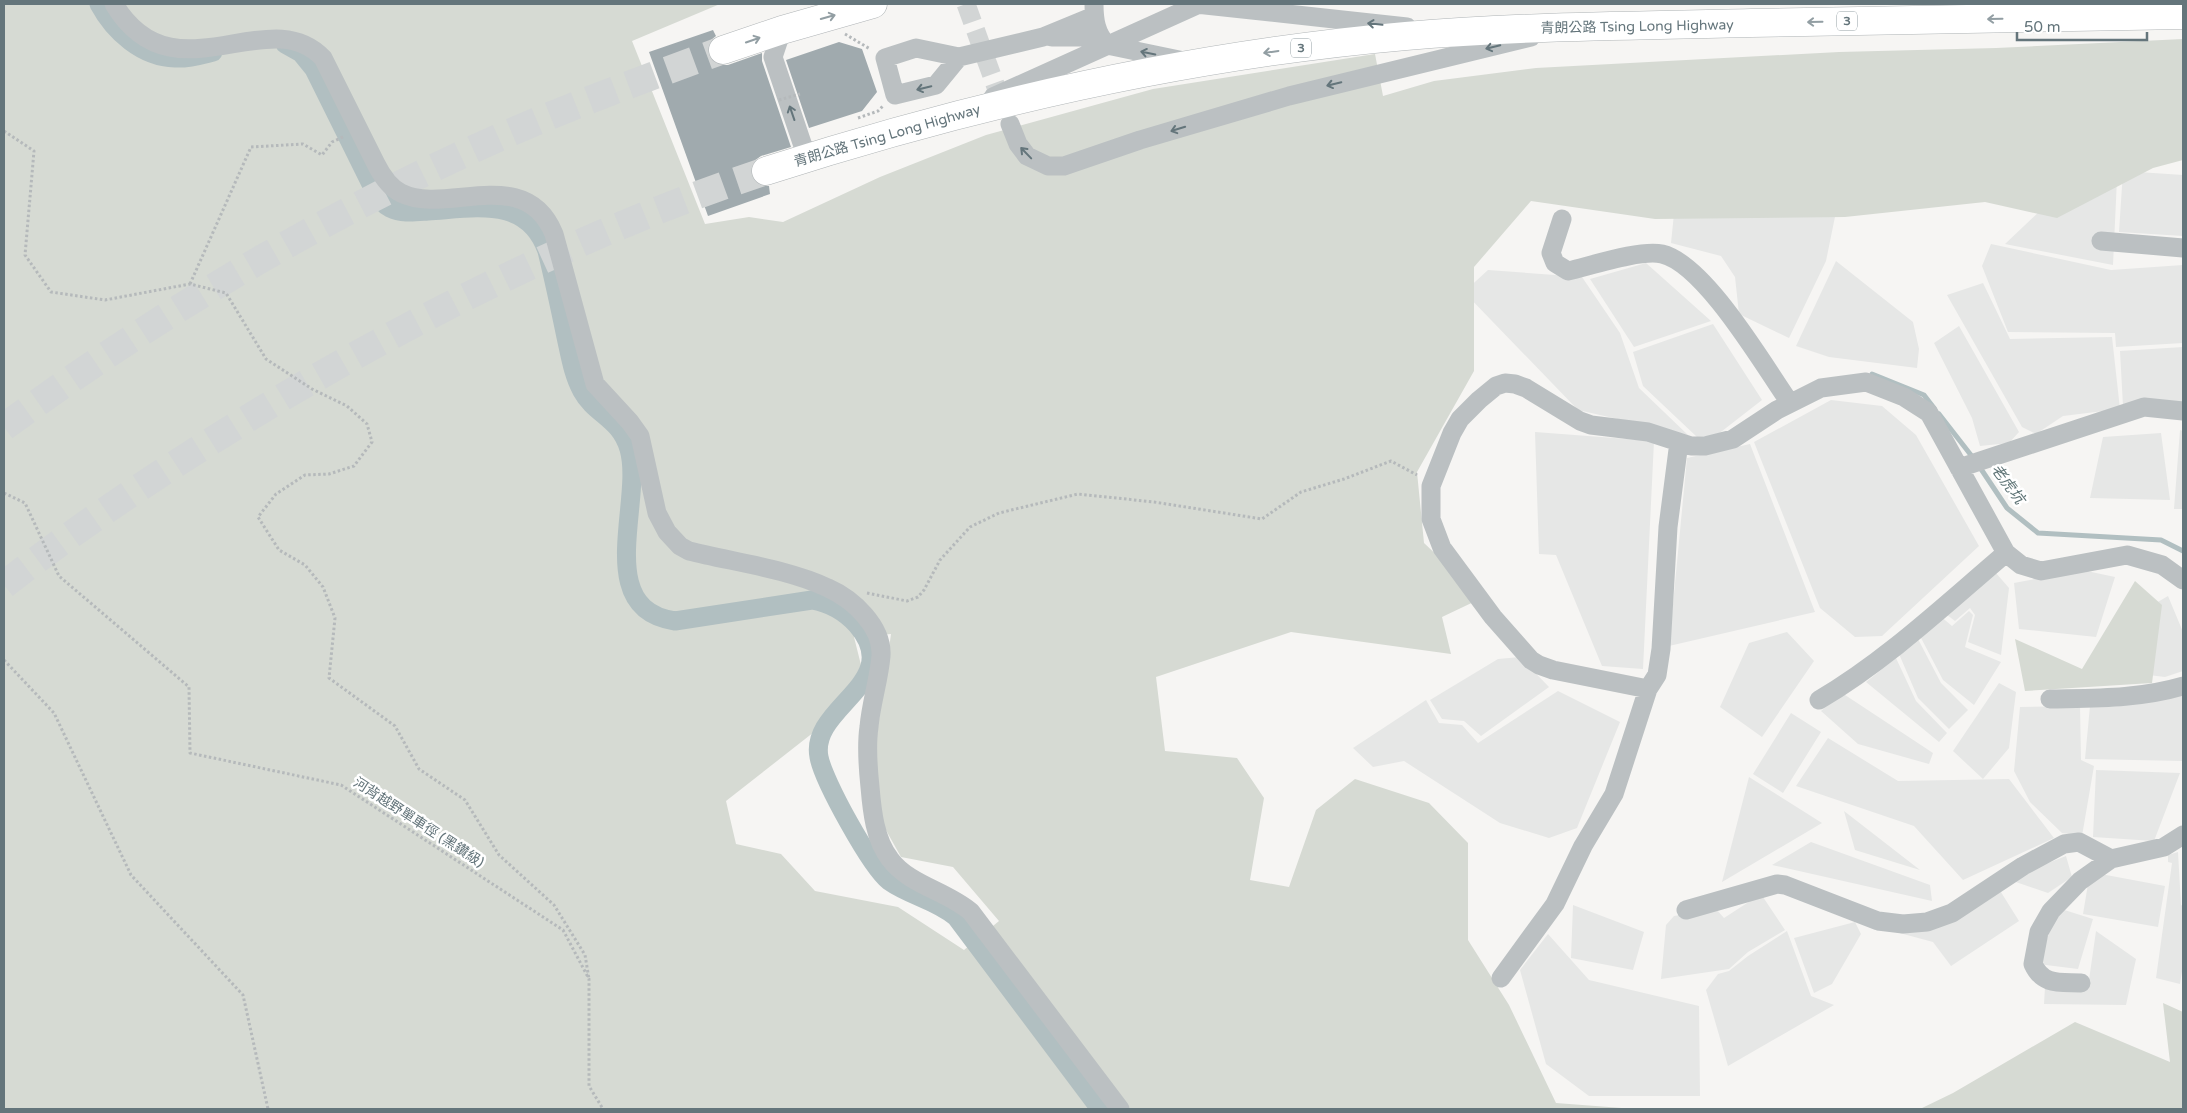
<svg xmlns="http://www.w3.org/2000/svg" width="2187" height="1113" viewBox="0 0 2187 1113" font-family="'Varela Round','Noto Sans TC',sans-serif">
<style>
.built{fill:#e6e7e6}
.green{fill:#d6dad3;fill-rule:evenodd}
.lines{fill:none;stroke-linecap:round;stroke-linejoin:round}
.stream{stroke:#b1bfc1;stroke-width:5}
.canal{stroke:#b1bfc1;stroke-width:19}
.building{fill:#a0aaae}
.minor-tunnel{stroke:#d2d5d5;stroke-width:19;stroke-dasharray:19 9;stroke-linecap:butt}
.highway-tunnel{stroke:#d2d5d5;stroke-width:28;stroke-dasharray:28 14;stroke-linecap:butt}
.highway-casing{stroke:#afb4b6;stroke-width:29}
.path{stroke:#b5b9bb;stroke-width:3;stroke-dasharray:2.5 2.5;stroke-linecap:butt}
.minor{stroke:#bbc0c2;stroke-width:19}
.highway{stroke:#fff;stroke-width:28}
.path-bridge{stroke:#b5b9bb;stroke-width:3;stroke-dasharray:2.5 2.5;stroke-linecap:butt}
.oneway{stroke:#929ea3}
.oneway2{stroke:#64757b}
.labels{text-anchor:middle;stroke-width:5;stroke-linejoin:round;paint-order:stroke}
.shield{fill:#fff;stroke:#929ea3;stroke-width:1}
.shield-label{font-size:12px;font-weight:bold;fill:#64757b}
.street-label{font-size:14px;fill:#64757b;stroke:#fff}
.water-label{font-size:15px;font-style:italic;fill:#5f7476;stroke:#fff}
</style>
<rect width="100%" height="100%" fill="#f6f5f3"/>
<path class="built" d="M2119 136 2113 265 2005 244Z
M2123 171 2183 175V236L2119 232Z
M1838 202 1826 261 1789 338 1739 314 1735 277 1721 256 1671 243 1675 204Z
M1991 244 2111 270 2183 265V343L2116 347 2115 333 2008 332 1982 266Z
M1836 261 1913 322 1919 349 1917 368 1829 357 1796 346Z
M1646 263 1711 321 1634 347 1590 279Z
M1488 270 1582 277 1620 333 1639 388 1688 435 1578 410 1464 292Z
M1983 283 2010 339 2112 337 2120 409 2063 416 2036 434 2022 427 1947 295Z
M1713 324 1762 400 1717 435 1697 437 1643 386 1633 352Z
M1959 326 2019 432 2009 443 1980 446 1972 418 1934 343Z
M2183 347V403L2123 406 2120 351Z
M1831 400 1882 406 1916 435 1979 546 1882 636 1855 637 1820 608 1754 442Z
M2180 430 2183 431V509H2174Z
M1535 432 1654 441 1643 669 1602 666 1556 555 1539 554Z
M2161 433 2170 500 2090 498 2103 437Z
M1750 444 1815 612 1669 646 1687 458Z
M2082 570 2115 577 2096 637 2019 629 2014 583Z
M1996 573 2009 588 2001 655 1968 642 1975 615 1970 608 1955 621 1934 605Z
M2168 596 2183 632V671L2165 677 2124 672 2134 616Z
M1969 611 1973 615 1965 647 2001 662 1974 705 1943 680 1920 636 1939 615 1952 626Z
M1787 632 1814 661 1762 737 1720 707 1749 643Z
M1918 639 1941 683 1968 710 1949 729 1918 698 1899 654Z
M1520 657 1549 687 1481 736 1464 721 1442 719 1430 700 1498 659Z
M1896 658 1916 701 1947 733 1939 742 1866 682Z
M1999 683 2016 692 2009 748 1983 779 1953 751Z
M1558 691 1620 722 1577 828 1549 838 1500 823 1404 761 1373 767 1353 748 1426 700 1439 723 1462 725 1478 743Z
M1842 693 1933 753 1929 764 1858 744 1821 711Z
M2183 695V761L2085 759 2090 706Z
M2080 706 2081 760 2094 766 2082 836 2062 833 2030 802 2014 771 2020 707Z
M1791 713 1821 732 1783 793 1753 774Z
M1828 738 1898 781 2009 779 2054 838 1963 880 1914 826 1796 786Z
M2096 770 2180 773 2154 841 2093 837Z
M1749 777 1822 823 1722 882Z
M1844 811 1920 870 1855 850Z
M1811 842 1930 885 1932 901 1772 865Z
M2178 852 2181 905 2183 906V965L2180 984 2156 978 2172 863 2168 862V855Z
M2066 856 2072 877 2048 893 2007 879Z
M2090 872 2165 886 2158 927 2083 914Z
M1999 889 2019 921 1951 966 1933 942 1881 928Z
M1761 894 1785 930 1748 952 1729 969 1661 979 1666 925 1674 916 1716 909 1724 918Z
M1573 905 1644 932 1633 970 1571 958Z
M2058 908 2093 919 2078 969 2038 964Z
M1855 922 1861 934 1832 984 1814 993 1794 938Z
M1787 931 1811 996 1834 1005 1728 1066 1706 990 1718 974 1729 971 1748 956Z
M2096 931 2136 959 2126 1005 2044 1004 2045 987H2088Z
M1548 934 1589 980 1699 1006 1700 1096H1589L1546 1064 1520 970Z"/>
<path class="green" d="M4 4H720L632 41 705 224 749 217 783 222 880 177 986 135 1153 89 1375 54 1383 96 1434 81 1536 68 1839 52 1996 48 2183 39V160L2153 168 2057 218 1985 202 1845 217 1655 219 1531 201 1474 267V371L1417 472 1424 543 1482 598 1442 617 1451 654 1291 632 1156 677 1165 751 1237 758 1264 798 1250 880 1289 887 1316 810 1355 779 1429 803 1468 843V940L1509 1005 1556 1103 1635 1109H4ZM891 634 868 798 901 857 953 867 999 921 964 950 898 907 815 891 781 854 736 844 726 801 814 732 862 669 854 637Z
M2135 581 2162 605 2152 683 2025 691 2015 639 2082 669Z
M2163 1003 2183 1012V1109H1920L1953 1093 2075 1022 2170 1062Z"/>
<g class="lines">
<path class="stream" d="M1872 374 1924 395 1934 408
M1939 414 1974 459
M1979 466 2007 508 2038 533 2161 540 2183 551"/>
<path class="canal" d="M99 4C114 32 142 57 175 58 188 59 201 55 213 52
M285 44 301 53 314 69 373 188C377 196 382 204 390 208 402 214 415 212 428 211 476 208 528 196 547 251 554 280 560 308 566 337 570 355 573 375 582 391 595 415 620 418 629 449 644 501 592 609 675 621L812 600C829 603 845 612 857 625 907 683 809 706 819 757 823 780 871 867 889 881 910 896 936 900 956 917L1100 1109"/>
</g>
<path class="building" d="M713 30 716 36 711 40 708 46V55L712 61 719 65H728L762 53V61L791 147 761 156 754 161 751 167V175L755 182 762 186H769L770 194 708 216 649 52Z
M839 42 862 49 877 92 862 111 809 128 786 60Z"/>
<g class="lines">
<path class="minor-tunnel" d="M966 4 1004 109"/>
<path class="highway-tunnel" d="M4 427C154 317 317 220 487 143 564 108 644 79 723 50
M4 585C92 516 187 455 283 397 436 307 597 227 766 171"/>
<g class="highway-casing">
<path id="highway" d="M723 50 782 30 873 4
M766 171C974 104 1187 55 1406 36 1520 26 1636 26 1751 23 1895 20 2039 18 2183 15"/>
</g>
<path class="path" d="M845 34 870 49
M858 118 878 111 883 106
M4 131 34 151 25 255 51 292 105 300 190 284 226 293 266 359 312 389 347 406 367 424 372 442 354 466 329 474 305 475 276 494 258 517 279 550 305 565 323 587 335 618 329 678 395 726 419 769 465 800 499 855 554 905 585 955 589 979
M190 284 251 147 303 144 322 155 332 142 345 136
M4 493 25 503 59 576 189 687 190 753 341 785 563 930 589 979V1086L603 1109
M867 593 907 601 918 597 924 590 940 560 970 527 999 513 1078 494 1154 502 1262 519 1301 492 1344 479 1391 461 1417 475
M4 660 54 713 131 875 243 995 268 1109"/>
<path class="minor" d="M114 4C173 102 268 0 323 58L376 164C382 176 389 187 401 193 446 216 525 163 554 234L595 384 630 422 640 436 657 513 667 532 680 546 689 551C733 562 788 569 828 588 853 599 883 627 881 656 879 680 871 703 869 727 866 747 868 768 870 787 872 811 875 840 890 859 909 885 947 891 971 912L1120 1109
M1094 4C1094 20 1096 33 1107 45L1184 61
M1196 4 1407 27
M782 30 773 57 803 146 813 156
M1052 37H1099
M959 57 936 85 895 95 885 58 916 48 959 57 1043 37 1094 16
M993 97 1199 4
M1010 124 1018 144 1027 156 1048 166H1064L1140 140 1289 96 1531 37
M1562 219 1551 253 1555 263 1568 271C1590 266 1641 249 1662 254 1705 264 1764 366 1790 403
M2101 241 2183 248
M1959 468 2144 407 2183 411
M1648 689 1553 670 1539 665 1531 660 1493 617 1442 548 1431 519V486L1452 433 1460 419 1479 400 1496 386 1505 383 1515 384 1526 388 1580 421 1591 425 1648 432 1691 446H1705L1733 439 1777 410 1821 388 1866 382 1904 397 1929 413 2006 553 2021 565 2041 571 2127 555 2162 565 2183 580
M2050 699C2095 698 2139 699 2183 686
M1819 700C1887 660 1946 604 2006 553
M1686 910 1777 884 1785 885 1878 921 1903 924 1927 922 1952 913 2023 866 2064 844 2079 842 2111 859
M1501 978 1555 904 1583 846 1614 794 1648 689 1657 675 1661 649 1668 527 1679 442
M2081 983C2060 982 2043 986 2033 964L2039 932 2051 911 2080 881 2111 859 2164 847 2183 835"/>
<use href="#highway" class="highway"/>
<path class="path-bridge" d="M779 100 800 94"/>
</g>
<defs><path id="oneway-shaft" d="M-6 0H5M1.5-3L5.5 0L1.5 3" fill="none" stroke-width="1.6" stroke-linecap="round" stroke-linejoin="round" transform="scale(1.25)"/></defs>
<g class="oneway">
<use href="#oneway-shaft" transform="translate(828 17) rotate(-16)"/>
<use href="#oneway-shaft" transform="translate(1995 19) rotate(179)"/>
<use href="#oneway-shaft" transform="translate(1815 22) rotate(179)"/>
<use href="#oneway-shaft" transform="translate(753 40) rotate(-19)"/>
<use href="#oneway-shaft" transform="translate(1271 52) rotate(172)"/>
</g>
<g class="oneway2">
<use href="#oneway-shaft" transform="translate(1375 24) rotate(-174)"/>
<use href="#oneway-shaft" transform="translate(1493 47) rotate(166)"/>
<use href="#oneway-shaft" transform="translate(1148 53) rotate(-169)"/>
<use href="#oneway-shaft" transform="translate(1334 84) rotate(167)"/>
<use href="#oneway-shaft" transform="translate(924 88) rotate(167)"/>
<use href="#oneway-shaft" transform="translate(792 113) rotate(-109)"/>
<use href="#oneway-shaft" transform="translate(1178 129) rotate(163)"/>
<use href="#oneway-shaft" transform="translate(1026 153) rotate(-134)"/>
</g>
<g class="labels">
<g class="shield">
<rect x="1837" y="11.5" width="20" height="19" rx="4"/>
<rect x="1291" y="38.5" width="20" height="19" rx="4"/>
</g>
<g class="shield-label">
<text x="1847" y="25">3</text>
<text x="1301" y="52">3</text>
</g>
<g class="street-label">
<text transform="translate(1637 26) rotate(-1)" y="5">青朗公路 Tsing Long Highway</text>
<text transform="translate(887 135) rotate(-16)" y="5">青朗公路 Tsing Long Highway</text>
<text transform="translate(419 822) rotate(33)" y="5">河背越野單車徑 (黑鑽級)</text>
</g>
<g class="water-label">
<text transform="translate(2008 484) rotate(53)" y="5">老虎坑</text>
</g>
</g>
<rect width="2187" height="1113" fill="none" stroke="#64757b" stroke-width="10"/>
<path d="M2017 32v8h130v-8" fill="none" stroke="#64757b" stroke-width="2.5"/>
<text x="2024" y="32" font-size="15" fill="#64757b" stroke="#ffffff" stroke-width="4" paint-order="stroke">50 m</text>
</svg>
